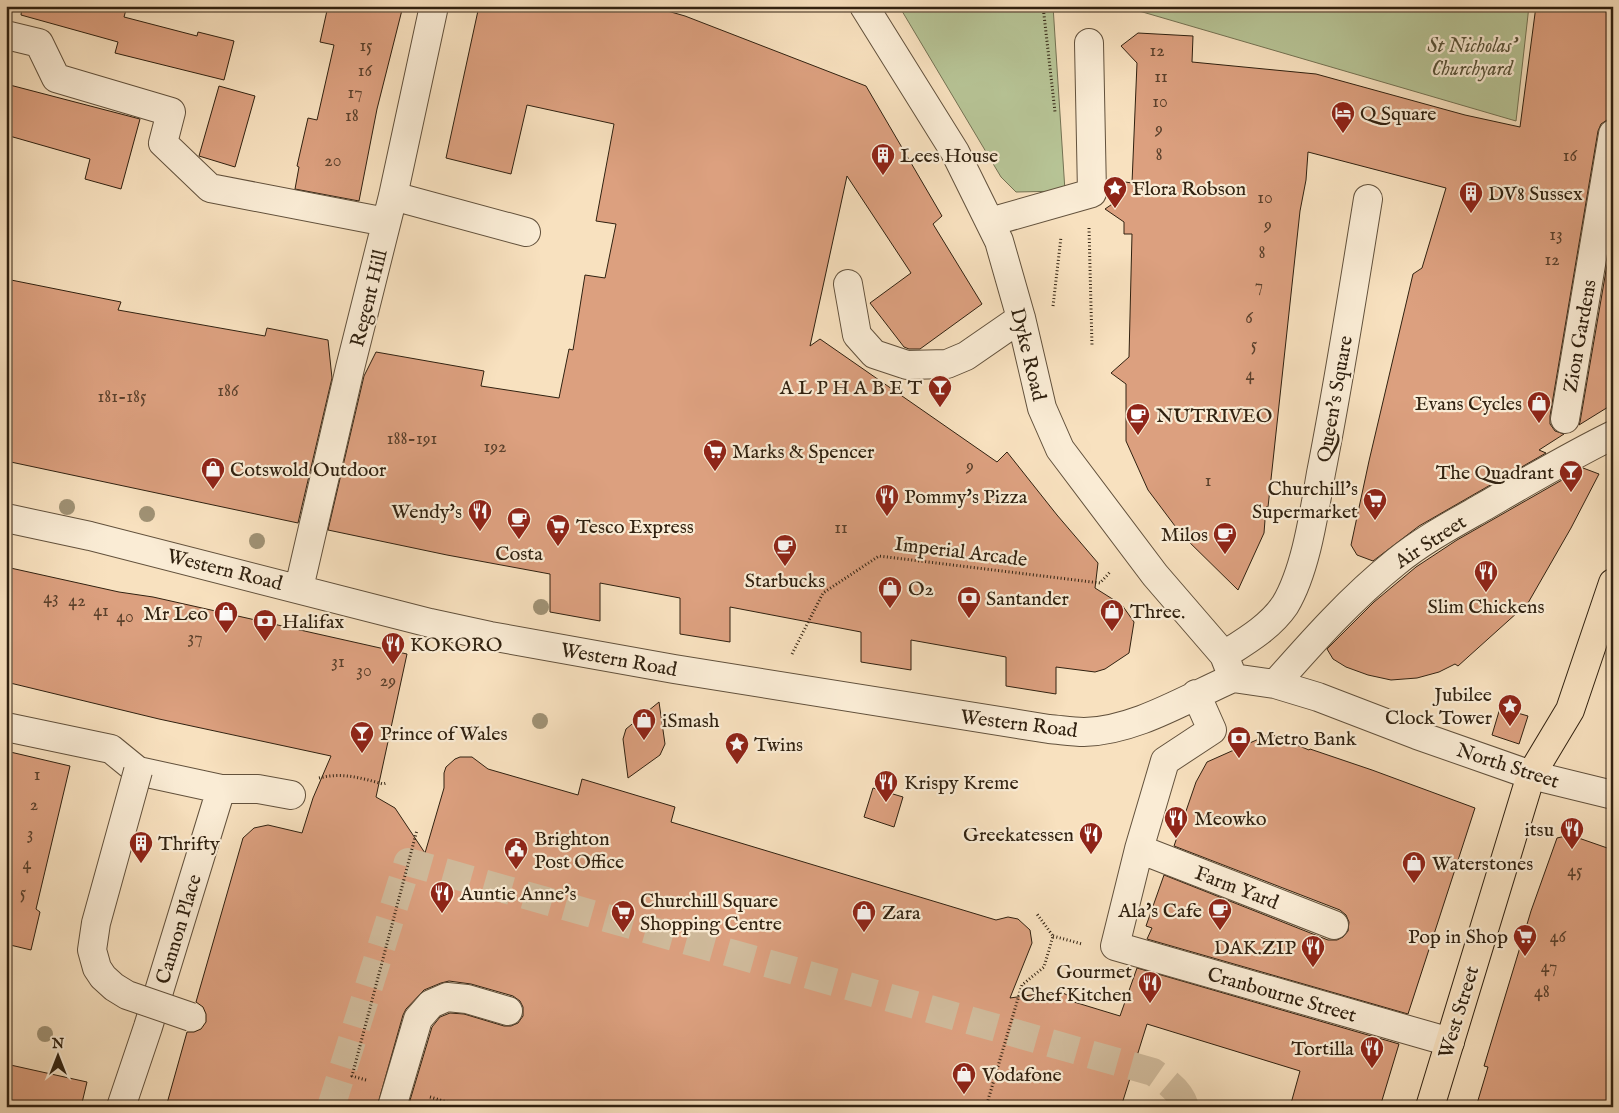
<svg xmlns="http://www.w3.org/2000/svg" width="1619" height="1113" viewBox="0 0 1619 1113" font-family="'IM FELL English',serif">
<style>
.green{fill:#b7c496;stroke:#747253}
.building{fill:#dca07f;stroke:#302110}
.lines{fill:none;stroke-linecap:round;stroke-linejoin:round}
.minor-tunnel{stroke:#d0bb9c;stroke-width:28;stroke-dasharray:28 14;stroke-linecap:butt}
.minor-casing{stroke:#62513c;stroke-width:30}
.major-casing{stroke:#302110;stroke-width:30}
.path{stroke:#302110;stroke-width:3;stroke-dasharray:1 2.5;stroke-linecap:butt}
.minor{stroke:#faecd5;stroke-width:28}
.major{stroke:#f8e1bf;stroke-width:28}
.minor-bridge-casing{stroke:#62513c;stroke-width:30;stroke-linecap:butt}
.minor-bridge{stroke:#faecd5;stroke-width:28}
.tree{fill:#a09275}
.labels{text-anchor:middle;stroke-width:4.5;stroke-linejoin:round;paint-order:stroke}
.number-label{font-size:18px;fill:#5b412c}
.park-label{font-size:20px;font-style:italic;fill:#585238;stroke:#faecd5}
.poi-label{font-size:20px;fill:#302110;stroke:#faecd5;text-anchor:start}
.street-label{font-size:20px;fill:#302110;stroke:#faecd5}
</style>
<rect width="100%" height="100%" fill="#f8e1bf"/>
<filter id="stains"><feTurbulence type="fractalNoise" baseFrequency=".004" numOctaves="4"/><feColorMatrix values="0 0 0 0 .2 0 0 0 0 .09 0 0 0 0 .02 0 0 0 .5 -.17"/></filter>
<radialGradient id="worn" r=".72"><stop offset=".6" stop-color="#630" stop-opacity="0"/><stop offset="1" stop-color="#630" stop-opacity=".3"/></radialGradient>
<path class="green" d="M899 6H1053L1065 191 1016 192 1001 177Z
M1122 6H1529L1516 121Z"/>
<path class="building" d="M22 6H127L124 17 197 36 198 32 234 41 224 80 115 53 118 42 21 15Z
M328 6H403L377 109 359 201 295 189 299 167 297 166 308 118 317 120 334 45 320 42Z
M479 6H650L685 16 866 86 942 216 933 224 982 304 920 349H909L904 347 870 303 911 273 847 176 810 346 820 339 997 462 1007 452 1057 515 1098 563 1095 588 1122 605 1134 622 1129 653 1105 669 1095 672 1056 667V694L1006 686V657L911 640V670L861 662V632L730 607V642L680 634V598L600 583V621L550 612V574L447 555 328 530 364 376 376 352 484 371 481 386 559 398 569 349 573 350 585 275 605 278 616 224 596 221 614 124 527 105 511 174 446 158Z
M1536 6H1613V119L1607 120 1601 124 1598 131 1550 416V424L1555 431 1564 434 1539 450 1546 453 1419 526 1373 561 1357 555 1351 545 1369 461 1413 274 1422 268 1446 188 1308 152 1306 180 1300 211 1268 507H1266L1264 533 1238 590 1181 534 1148 490 1126 441V384L1111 373 1129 357 1132 234H1124V222L1105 209 1124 196 1125 182 1132 183 1137 63 1121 46 1138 33 1193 36 1192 62 1316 74 1465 115 1520 127Z
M6 84 140 119 121 189 85 179 90 159 6 135Z
M219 86 255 96 235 167 199 156Z
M1613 230V404L1579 425 1580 422Z
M6 279 121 302 118 310 265 336 267 328 328 340 332 378 298 523 6 461Z
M1583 468 1599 474 1571 528 1528 603 1458 666 1455 664 1439 672 1417 678 1391 680 1368 675 1346 667 1333 659 1327 649 1374 602 1416 567 1457 540Z
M6 567 119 592 153 597 407 654 376 797 395 808 425 853 444 788V773L446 767 455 759 460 757H472L488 769 578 795 582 779 675 807 671 822 996 920 1008 917 1018 919 1030 930 1032 943 1010 998 1059 991 1069 996 1074 1002 1120 1016 1137 968 1399 1044 1380 1107H1290L1300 1071 1147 1024 1121 1107H408L432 1027 440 1017 450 1013 464 1014 504 1026H511L518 1023 523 1016V1007L520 1001 513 996 471 984 449 981 441 983 424 990 406 1009 403 1015 377 1107H166L187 1032H194L201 1029 206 1022V1014L203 1007 196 1002 243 838 254 828 268 825 302 833 313 798 331 756 159 719 6 682Z
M659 702 665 744 660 755 628 778 623 739 626 729Z
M1500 708 1528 716 1519 744 1492 735Z
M1270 734 1309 750 1310 749 1372 770 1475 808 1408 1014 1147 939 1152 928 1146 926 1164 875 1328 940H1337L1343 937 1348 931 1349 922 1346 915 1340 910 1174 846 1196 782 1207 762Z
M6 751 70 766 36 909 40 912 31 950 6 944Z
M873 788 903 797 894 827 864 817Z
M1570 835 1613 850V1107H1476L1488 1067 1484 1066 1531 911 1557 838Z
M6 1064 87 1082 81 1107H6Z"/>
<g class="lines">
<path class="minor-tunnel" d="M331 1107 408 862 1153 1072C1166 1081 1181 1091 1185 1107"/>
<g class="minor-casing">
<path id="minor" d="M864 6 955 152 999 241 1021 318 1042 408 1060 449 1155 575 1224 655 1233 678
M6 35 39 43 56 78 171 112 163 143 210 188 386 222
M393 196 526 232
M990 222 1092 193 1089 43
M848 284 857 335 874 354 907 365 947 364 966 356 1021 318
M1565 419 1613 134
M6 518 90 536 430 623 490 636 674 669 1049 729C1061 730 1073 732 1084 732 1135 731 1187 698 1233 678
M299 588 350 368 393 196 434 6
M1224 655C1246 641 1270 627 1285 605 1306 570 1314 513 1321 473 1339 382 1353 291 1368 199
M1233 678 1275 684 1318 697 1417 735 1531 775 1613 795
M1275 684C1313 641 1351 598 1396 562 1423 540 1453 524 1483 507 1526 482 1568 457 1613 435
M1196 694 1212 730 1165 761 1139 849 1115 946 1450 1042
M6 727 111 749 138 771 221 789H258L291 795
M1139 849 1334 925
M121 1107 148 1027 221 789
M392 1107 418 1019 431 1004 447 997 467 999 508 1011"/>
</g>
<g class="major-casing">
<path id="major" d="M1430 1107 1531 775 1570 710 1613 583"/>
</g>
<path class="path" d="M1043 6 1055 112
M1089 228 1092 346
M1053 306 1061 237
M792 654 823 593 879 556 1100 583 1111 571
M319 778C342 772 361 778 383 784L387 783
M1053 936 1082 944
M366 1080 352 1076 417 830
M430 1097 463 1107
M986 1107 1022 985 1044 967 1053 936 1037 914"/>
<use href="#minor" class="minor"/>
<use href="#major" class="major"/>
<g class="minor-bridge-casing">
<path id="minor-bridge" d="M138 771 96 923 92 950 97 968 103 977 114 987 127 995 191 1017"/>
</g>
<use href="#minor-bridge" class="minor-bridge"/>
</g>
<g class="tree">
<circle cx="67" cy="507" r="8"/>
<circle cx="147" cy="514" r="8"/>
<circle cx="257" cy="541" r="8"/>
<circle cx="541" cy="607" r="8"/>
<circle cx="540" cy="721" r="8"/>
<circle cx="45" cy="1034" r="8"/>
</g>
<defs>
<g id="hotel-pin" transform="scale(1.25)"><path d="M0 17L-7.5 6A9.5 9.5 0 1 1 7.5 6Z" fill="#8f2418" stroke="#faecd5"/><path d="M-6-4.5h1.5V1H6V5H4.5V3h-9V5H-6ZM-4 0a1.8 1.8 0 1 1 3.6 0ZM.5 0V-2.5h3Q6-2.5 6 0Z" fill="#fff"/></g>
<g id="building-pin" transform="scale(1.25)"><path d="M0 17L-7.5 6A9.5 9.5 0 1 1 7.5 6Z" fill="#8f2418" stroke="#faecd5"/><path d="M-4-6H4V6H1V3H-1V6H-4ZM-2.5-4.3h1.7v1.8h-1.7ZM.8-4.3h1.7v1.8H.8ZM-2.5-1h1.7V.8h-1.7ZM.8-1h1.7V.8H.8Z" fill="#fff"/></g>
<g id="sight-pin" transform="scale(1.25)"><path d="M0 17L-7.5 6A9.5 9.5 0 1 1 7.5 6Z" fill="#8f2418" stroke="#faecd5"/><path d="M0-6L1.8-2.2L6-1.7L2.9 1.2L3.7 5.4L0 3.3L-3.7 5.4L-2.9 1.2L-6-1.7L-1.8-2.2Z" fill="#fff"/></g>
<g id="bar-pin" transform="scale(1.25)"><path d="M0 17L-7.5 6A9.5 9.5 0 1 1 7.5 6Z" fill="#8f2418" stroke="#faecd5"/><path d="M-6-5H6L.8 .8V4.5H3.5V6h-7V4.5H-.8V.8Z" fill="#fff"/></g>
<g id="shop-pin" transform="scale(1.25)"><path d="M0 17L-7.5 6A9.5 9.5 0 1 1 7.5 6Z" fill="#8f2418" stroke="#faecd5"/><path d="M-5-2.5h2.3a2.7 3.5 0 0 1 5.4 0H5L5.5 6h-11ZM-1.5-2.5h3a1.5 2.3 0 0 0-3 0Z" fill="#fff"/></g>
<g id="cafe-pin" transform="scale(1.25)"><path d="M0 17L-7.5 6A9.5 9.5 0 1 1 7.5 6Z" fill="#8f2418" stroke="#faecd5"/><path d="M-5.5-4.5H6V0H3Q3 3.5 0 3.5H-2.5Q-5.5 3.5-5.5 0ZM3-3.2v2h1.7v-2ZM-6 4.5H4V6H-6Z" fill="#fff"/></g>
<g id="supermarket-pin" transform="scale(1.25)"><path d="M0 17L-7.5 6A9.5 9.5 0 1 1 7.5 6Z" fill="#8f2418" stroke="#faecd5"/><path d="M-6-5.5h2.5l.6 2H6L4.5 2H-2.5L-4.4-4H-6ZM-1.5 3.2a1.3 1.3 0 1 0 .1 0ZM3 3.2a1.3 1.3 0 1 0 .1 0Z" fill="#fff"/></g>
<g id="restaurant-pin" transform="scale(1.25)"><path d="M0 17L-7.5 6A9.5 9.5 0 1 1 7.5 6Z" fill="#8f2418" stroke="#faecd5"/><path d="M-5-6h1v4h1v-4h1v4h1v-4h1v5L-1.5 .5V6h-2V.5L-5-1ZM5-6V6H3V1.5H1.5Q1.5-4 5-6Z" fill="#fff"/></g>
<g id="bank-pin" transform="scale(1.25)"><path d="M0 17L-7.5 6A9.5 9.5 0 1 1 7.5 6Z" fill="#8f2418" stroke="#faecd5"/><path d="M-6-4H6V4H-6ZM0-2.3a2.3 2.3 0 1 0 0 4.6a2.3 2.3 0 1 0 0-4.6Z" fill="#fff"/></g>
<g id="civic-pin" transform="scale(1.25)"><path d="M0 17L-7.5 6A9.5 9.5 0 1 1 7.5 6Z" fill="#8f2418" stroke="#faecd5"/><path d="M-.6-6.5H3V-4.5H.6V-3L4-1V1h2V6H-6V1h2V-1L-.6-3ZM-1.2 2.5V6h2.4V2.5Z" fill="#fff"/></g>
</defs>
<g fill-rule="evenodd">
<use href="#hotel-pin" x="1343" y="113"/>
<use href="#building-pin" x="883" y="155"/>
<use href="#sight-pin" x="1115" y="188"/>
<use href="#building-pin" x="1471" y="193"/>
<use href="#bar-pin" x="940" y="387"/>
<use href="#shop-pin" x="1539" y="403"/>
<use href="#cafe-pin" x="1138" y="415"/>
<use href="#supermarket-pin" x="715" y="451"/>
<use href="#shop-pin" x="213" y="469"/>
<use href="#bar-pin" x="1571" y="472"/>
<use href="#restaurant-pin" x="887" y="496"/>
<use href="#supermarket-pin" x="1375" y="500"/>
<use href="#restaurant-pin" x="480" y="511"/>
<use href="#cafe-pin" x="519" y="519"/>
<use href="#supermarket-pin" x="558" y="526"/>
<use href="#cafe-pin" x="1225" y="534"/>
<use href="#cafe-pin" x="785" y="546"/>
<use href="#restaurant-pin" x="1486" y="572"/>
<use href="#shop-pin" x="890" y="588"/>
<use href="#bank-pin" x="969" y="598"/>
<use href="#shop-pin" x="1112" y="611"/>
<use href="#shop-pin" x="226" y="613"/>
<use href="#bank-pin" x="265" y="621"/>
<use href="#restaurant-pin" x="393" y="644"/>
<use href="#sight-pin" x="1510" y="706"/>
<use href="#shop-pin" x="644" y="720"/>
<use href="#bar-pin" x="362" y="733"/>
<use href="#bank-pin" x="1239" y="738"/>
<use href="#sight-pin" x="737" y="744"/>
<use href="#restaurant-pin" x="886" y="782"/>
<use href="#restaurant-pin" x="1176" y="818"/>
<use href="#restaurant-pin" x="1572" y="829"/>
<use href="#restaurant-pin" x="1091" y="834"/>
<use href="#building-pin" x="141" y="843"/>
<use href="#civic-pin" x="516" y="849"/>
<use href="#shop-pin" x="1414" y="863"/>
<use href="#restaurant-pin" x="442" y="893"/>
<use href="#cafe-pin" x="1220" y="910"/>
<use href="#supermarket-pin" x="623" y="912"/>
<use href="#shop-pin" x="864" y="912"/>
<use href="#supermarket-pin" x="1525" y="936"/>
<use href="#restaurant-pin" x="1313" y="947"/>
<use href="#restaurant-pin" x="1150" y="983"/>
<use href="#restaurant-pin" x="1372" y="1048"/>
<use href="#shop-pin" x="964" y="1074"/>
</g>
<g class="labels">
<g class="number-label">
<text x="366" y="51">15</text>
<text x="1157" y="56">12</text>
<text x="365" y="76">16</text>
<text x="1161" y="82">11</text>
<text x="355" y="98">17</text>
<text x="1160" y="107">10</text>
<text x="352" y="121">18</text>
<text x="1159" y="134">9</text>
<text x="1159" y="160">8</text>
<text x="1570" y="161">16</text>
<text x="333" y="166">20</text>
<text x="1265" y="203">10</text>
<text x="1268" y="230">9</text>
<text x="1556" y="240">13</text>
<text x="1262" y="258">8</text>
<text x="1552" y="265">12</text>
<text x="1259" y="291">7</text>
<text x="1249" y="323">6</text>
<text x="1254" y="350">5</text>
<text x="1250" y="380">4</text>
<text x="228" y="396">186</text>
<text x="122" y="402">181-185</text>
<text x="412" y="444">188-191</text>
<text x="495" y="452">192</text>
<text x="970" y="471">9</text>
<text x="1208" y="486">1</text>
<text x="841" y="533">11</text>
<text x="51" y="603">43</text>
<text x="77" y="606">42</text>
<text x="101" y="616">41</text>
<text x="125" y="622">40</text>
<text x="195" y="643">37</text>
<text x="338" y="667">31</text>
<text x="364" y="676">30</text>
<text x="388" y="686">29</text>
<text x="37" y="780">1</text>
<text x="34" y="810">2</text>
<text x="30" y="839">3</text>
<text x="27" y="869">4</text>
<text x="1575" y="876">45</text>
<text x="23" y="898">5</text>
<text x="1558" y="942">46</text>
<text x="1549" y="972">47</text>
<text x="1542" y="997">48</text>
</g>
<g class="park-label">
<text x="1472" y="52">St Nicholas'<tspan x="1472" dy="23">Churchyard</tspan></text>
</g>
<g class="poi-label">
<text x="1360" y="120">Q Square</text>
<text x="900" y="162">Lees House</text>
<text x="1132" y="195">Flora Robson</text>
<text x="1488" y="200">DV8 Sussex</text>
<text x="922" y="394" text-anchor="end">A L P H A B E T</text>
<text x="1522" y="410" text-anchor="end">Evans Cycles</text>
<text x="1156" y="422">NUTRIVEO</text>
<text x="732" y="458">Marks &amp; Spencer</text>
<text x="230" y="476">Cotswold Outdoor</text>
<text x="1554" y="479" text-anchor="end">The Quadrant</text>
<text x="1358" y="495" text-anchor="end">Churchill's<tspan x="1358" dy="23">Supermarket</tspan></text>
<text x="904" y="503">Pommy's Pizza</text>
<text x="462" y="518" text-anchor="end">Wendy's</text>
<text x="576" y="533">Tesco Express</text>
<text x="1208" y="541" text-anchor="end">Milos</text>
<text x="519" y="560" text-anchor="middle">Costa</text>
<text x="785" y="587" text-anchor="middle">Starbucks</text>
<text x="908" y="595">O2</text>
<text x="986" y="605">Santander</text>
<text x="1486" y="613" text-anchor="middle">Slim Chickens</text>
<text x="1130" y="618">Three.</text>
<text x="208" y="620" text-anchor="end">Mr Leo</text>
<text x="282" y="628">Halifax</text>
<text x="410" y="651">KOKORO</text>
<text x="1492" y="701" text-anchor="end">Jubilee<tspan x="1492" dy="23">Clock Tower</tspan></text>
<text x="662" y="727">iSmash</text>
<text x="380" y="740">Prince of Wales</text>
<text x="1256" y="745">Metro Bank</text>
<text x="754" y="751">Twins</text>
<text x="904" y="789">Krispy Kreme</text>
<text x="1194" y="825">Meowko</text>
<text x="1554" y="836" text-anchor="end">itsu</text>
<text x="1074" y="841" text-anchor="end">Greekatessen</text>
<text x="534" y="845">Brighton<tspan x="534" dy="23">Post Office</tspan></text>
<text x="158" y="850">Thrifty</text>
<text x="1432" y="870">Waterstones</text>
<text x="460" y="900">Auntie Anne's</text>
<text x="640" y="907">Churchill Square<tspan x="640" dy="23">Shopping Centre</tspan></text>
<text x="1202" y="917" text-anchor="end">Ala's Cafe</text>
<text x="882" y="919">Zara</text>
<text x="1508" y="943" text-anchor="end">Pop in Shop</text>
<text x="1296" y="954" text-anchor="end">DAK.ZIP</text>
<text x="1132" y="978" text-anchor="end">Gourmet<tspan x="1132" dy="23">Chef Kitchen</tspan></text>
<text x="1354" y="1055" text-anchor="end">Tortilla</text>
<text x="982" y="1081">Vodafone</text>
</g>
<g class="street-label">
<text transform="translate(368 298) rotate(-76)" y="7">Regent Hill</text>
<text transform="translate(1579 336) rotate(-80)" y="7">Zion Gardens</text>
<text transform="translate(1029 354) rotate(76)" y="7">Dyke Road</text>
<text transform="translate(1334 399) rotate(-80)" y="7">Queen's Square</text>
<text transform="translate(1430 541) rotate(-33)" y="7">Air Street</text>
<text transform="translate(961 551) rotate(7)" y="7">Imperial Arcade</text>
<text transform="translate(225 569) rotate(14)" y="7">Western Road</text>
<text transform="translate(619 659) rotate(10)" y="7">Western Road</text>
<text transform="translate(1019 723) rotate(7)" y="7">Western Road</text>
<text transform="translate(1508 765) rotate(18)" y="7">North Street</text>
<text transform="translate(1237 887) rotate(21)" y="7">Farm Yard</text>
<text transform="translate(178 929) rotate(-73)" y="7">Cannon Place</text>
<text transform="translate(1282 994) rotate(16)" y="7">Cranbourne Street</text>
<text transform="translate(1458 1012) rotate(-73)" y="7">West Street</text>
</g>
</g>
<rect width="1619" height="1113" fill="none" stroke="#f8e1bf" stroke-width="25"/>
<rect x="8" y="8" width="1604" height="1098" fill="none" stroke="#302110" stroke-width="2.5"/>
<rect x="12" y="12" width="1594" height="1088" fill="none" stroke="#302110"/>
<g transform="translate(58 1056)" stroke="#faecd5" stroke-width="4" paint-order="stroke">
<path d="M0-4L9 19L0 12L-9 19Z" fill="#302110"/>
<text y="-8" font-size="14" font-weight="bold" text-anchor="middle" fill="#302110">N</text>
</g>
<rect width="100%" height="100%" filter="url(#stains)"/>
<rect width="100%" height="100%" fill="url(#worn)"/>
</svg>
